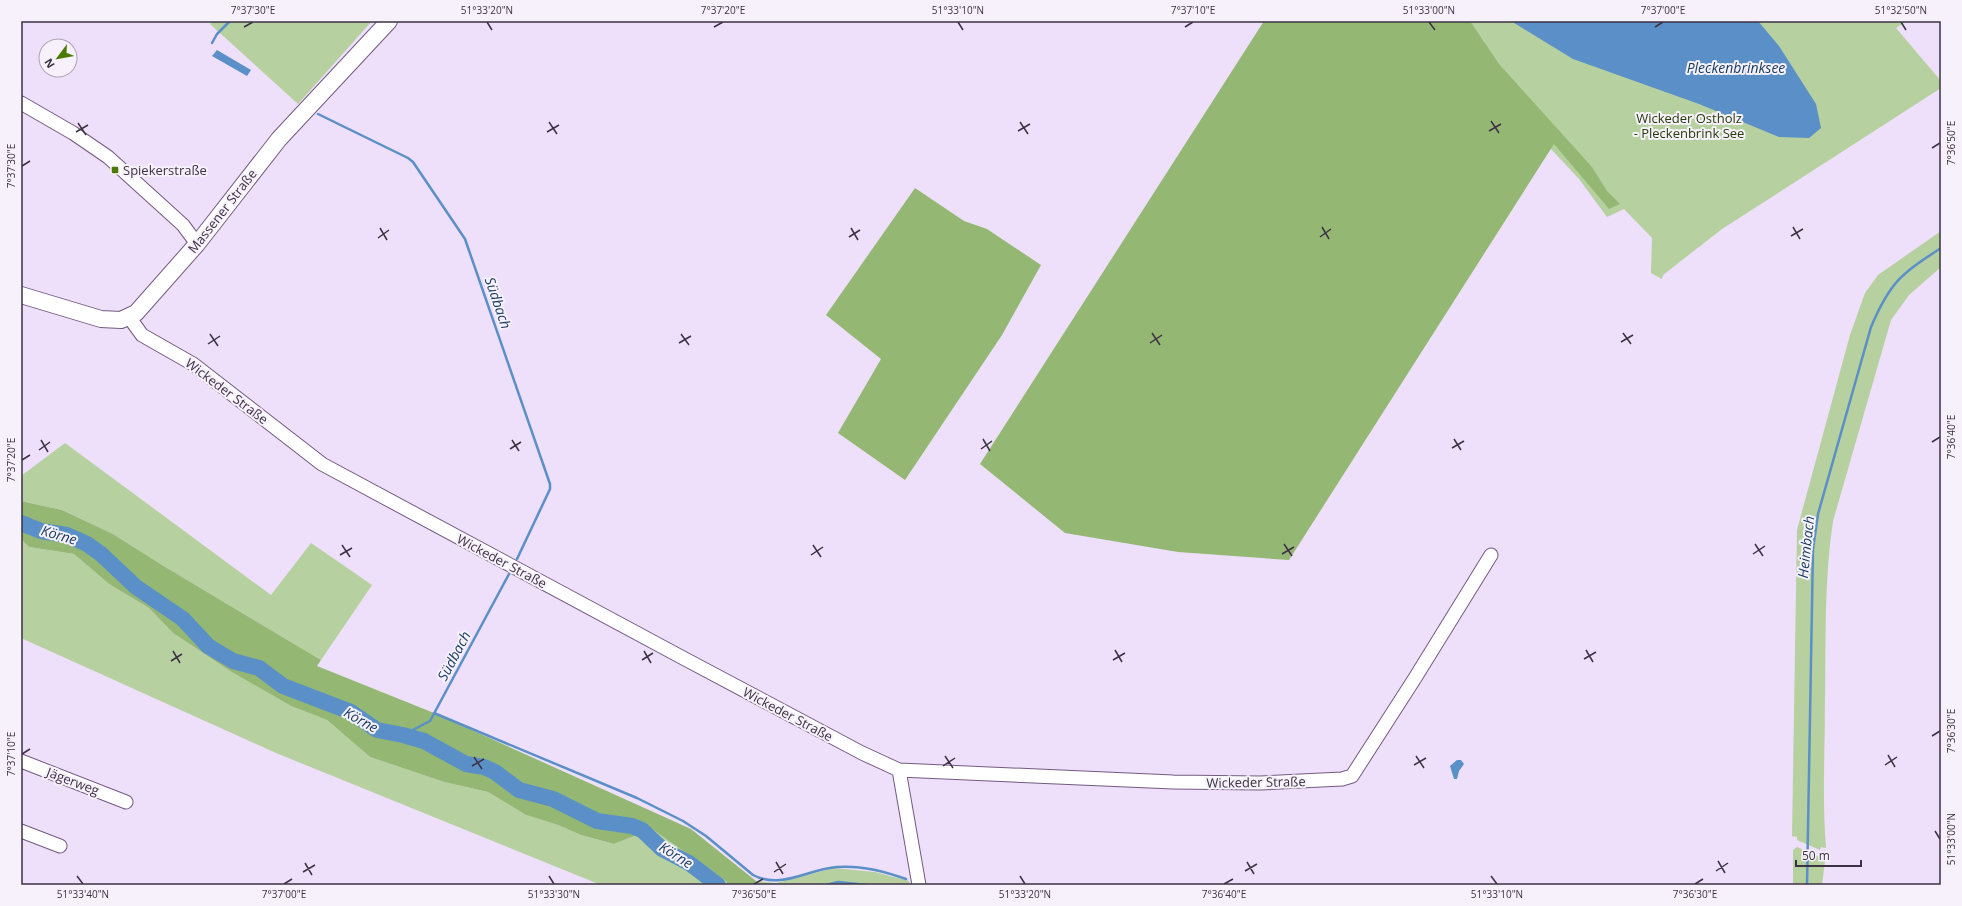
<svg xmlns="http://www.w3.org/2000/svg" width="1962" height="906" viewBox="0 0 1962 906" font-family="'Open Sans',sans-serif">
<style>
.green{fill:#b6d0a0}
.forest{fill:#94b873}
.water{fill:#5b8fc7}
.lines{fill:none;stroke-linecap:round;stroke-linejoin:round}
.stream{stroke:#5b8fc7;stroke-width:2.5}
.river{stroke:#5b8fc7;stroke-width:16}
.minor-casing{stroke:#725b81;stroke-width:15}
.major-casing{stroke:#725b81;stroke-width:18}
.minor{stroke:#fff;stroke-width:13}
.major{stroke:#fff;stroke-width:16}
.ticks{fill:none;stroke:#3c3243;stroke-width:1.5}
.poi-dot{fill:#4b7a00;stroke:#f6f1fa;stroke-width:1.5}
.labels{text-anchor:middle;stroke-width:4;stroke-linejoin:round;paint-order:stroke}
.park-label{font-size:13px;fill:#253b09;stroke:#f6f1fa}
.poi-label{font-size:13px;fill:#3c3243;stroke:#f6f1fa;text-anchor:start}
.street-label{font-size:13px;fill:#3c3243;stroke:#f6f1fa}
.water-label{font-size:14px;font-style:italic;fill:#13395e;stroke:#f6f1fa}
.neatline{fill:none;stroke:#3c3243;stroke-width:1.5}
.ticks-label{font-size:10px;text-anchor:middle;fill:#3c3243}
</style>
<rect width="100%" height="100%" fill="#eedffa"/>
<path class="green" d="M213 21H372L298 104 210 24Z
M1446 21H1907L1896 28 1941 81V88L1722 229 1663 275 1662 279 1651 273 1652 238 1624 209 1607 217 1579 179 1506 101Z
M1941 231V267L1909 295 1891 320 1833 521C1824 580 1826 640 1825 699 1825 749 1822 799 1826 848L1821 847 1820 850 1797 840V837L1792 836 1797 530 1850 335 1865 293 1878 275Z
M65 443 271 595 311 543 372 585 321 660 162 565 113 534 62 510 21 501V476Z
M21 539 29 547 74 554 109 584 149 608 173 633 230 671 291 706 327 720 370 757 444 782 488 792 526 815 558 825 581 835 614 844 652 829 726 881 728 885H601L276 753 21 638Z
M1797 847 1820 857 1825 861 1822 885H1793V850Z
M834 868 875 872 909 881 910 885H754L756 881 776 883Z"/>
<path class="forest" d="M1264 21H1470L1499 64 1592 167 1607 191 1620 204 1609 209 1554 144 1289 560 1178 552 1065 533 980 464Z
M915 188 964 221 987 229 1041 265 1002 335 905 480 838 433 881 359 826 315Z
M21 501 62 510 113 534 162 565 321 660 317 666 434 713 691 829 756 881 754 885H728L726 881 652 829 614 844 581 835 558 825 526 815 488 792 444 782 370 757 327 720 291 706 230 671 173 633 149 608 109 584 74 554 29 547 21 539Z"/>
<path class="water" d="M1511 21H1758L1779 46 1816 104 1821 128 1809 138 1779 137 1699 104 1573 59Z
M217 50 251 70 247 76 212 56Z
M1457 760H1461L1464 764 1459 771 1457 779H1454L1450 766Z"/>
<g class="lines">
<path class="stream" d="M212 43 217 34 230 21
M318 114 408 158 413 162 465 239 550 484V489L517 559
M434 713 637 798 683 821 706 836 753 875C781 890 808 869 837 867 861 865 884 871 906 879
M403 735 430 721 509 574
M826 885 838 882 867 885
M1807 885 1813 549 1818 514 1871 327C1890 282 1901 274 1941 248"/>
<path class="river" d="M21 523 41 531 67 535 87 544 101 554 136 587 183 619 208 646 233 661 259 668 283 686 351 712 377 730 403 735 424 741 466 764 484 767 495 772 519 790 553 799 597 821 632 826 642 830 662 849 689 863 718 885"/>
<g class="minor-casing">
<path id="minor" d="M21 103 73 133 108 157 183 225 197 244
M129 317 142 335 193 364 322 464 685 659 862 753 899 770 1173 782 1260 783 1342 779 1352 776 1415 678 1491 555
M21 761 126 802
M899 770 919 885
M21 831 60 846"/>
</g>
<g class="major-casing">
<path id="major" d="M21 295 101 319 121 320 136 313 197 244 279 139 389 21"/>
</g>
<use href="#minor" class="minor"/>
<use href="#major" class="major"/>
</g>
<path class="ticks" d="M487 22 492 30M958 22 963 30M1429 22 1435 30M1901 22 1906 30M244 27 253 22M714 27 723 22M1185 27 1193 22M1655 27 1663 22M1491 121 1499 133M549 122 557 134M1020 122 1028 134M78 123 86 135M1018 131 1030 124M1489 131 1501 124M76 132 88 125M547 132 559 125M1932 148 1940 143M22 166 30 161M1322 227 1329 239M1793 227 1800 239M380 228 387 240M851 228 858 240M1791 236 1803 229M849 237 860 230M1320 237 1331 229M378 238 389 230M1152 333 1160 345M1623 333 1631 344M210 334 218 346M681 334 689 345M1621 342 1633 335M679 343 691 336M1150 343 1162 335M208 344 220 336M983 439 990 451M1454 439 1461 450M41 440 48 452M512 440 519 451M1932 442 1940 437M1452 448 1464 441M510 449 521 442M981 449 992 441M39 450 50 442M22 460 30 455M1284 544 1292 556M1755 544 1763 556M342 545 350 557M813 545 821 557M1282 554 1294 547M1753 554 1765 546M340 555 352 548M811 555 823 547M1115 650 1122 662M1586 650 1593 662M173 651 180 663M644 651 651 663M1584 659 1596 652M642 660 653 653M1113 660 1125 653M171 661 182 654M1932 736 1940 731M22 754 30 749M1888 755 1895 767M945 756 953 768M1416 756 1424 768M474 757 482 769M1414 765 1426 758M1885 765 1897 757M472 766 484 759M943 766 955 758M1935 831 1940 839M1718 861 1725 873M776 862 783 874M1247 862 1254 874M305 863 312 875M1245 871 1257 864M1716 871 1728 863M303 872 315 865M774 872 786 864M77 876 83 884M549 876 554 884M1020 876 1025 884M1491 876 1497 884M284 884 292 879M754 884 763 879M1224 884 1233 879M1695 884 1703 879"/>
<rect class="poi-dot" x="111" y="166" width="8" height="8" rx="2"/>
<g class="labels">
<g class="park-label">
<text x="1689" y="123">Wickeder Ostholz<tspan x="1689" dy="15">- Pleckenbrink See</tspan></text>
</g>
<g class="poi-label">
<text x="123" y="175">Spiekerstraße</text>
</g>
<g class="street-label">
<text transform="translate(222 211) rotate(-52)" y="5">Massener Straße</text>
<text transform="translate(227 391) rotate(37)" y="5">Wickeder Straße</text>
<text transform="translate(502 561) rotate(28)" y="5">Wickeder Straße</text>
<text transform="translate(788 714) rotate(28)" y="5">Wickeder Straße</text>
<text transform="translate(73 781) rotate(21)" y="5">Jägerweg</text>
<text transform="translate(1256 782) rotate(-1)" y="5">Wickeder Straße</text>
</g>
<g class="water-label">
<text x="1736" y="73">Pleckenbrinksee</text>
<text transform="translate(498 303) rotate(71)" y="5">Südbach</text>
<text transform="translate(59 535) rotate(16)" y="5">Körne</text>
<text transform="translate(1806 547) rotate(-84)" y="5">Heimbach</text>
<text transform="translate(454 656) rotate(-62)" y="5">Südbach</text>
<text transform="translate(361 720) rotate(29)" y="5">Körne</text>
<text transform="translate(676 855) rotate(32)" y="5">Körne</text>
</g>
</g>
<rect width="1962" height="906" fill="none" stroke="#f6f1fa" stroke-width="44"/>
<g transform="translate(58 58) rotate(238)"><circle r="19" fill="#f6f1fa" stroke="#aca5b1"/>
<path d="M0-3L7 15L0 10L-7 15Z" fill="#4b7a00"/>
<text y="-6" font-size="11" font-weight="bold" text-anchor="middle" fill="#3c3243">N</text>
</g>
<path d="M1796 860v6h65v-6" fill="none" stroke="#3c3243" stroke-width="2"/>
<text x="1802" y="860" font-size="12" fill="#3c3243" stroke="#f6f1fa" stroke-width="3" paint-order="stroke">50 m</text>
<rect x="22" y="22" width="1918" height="862" class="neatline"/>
<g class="ticks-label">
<text x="253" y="14">7°37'30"E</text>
<text x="487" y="14">51°33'20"N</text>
<text x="723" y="14">7°37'20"E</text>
<text x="958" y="14">51°33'10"N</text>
<text x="1193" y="14">7°37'10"E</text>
<text x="1429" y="14">51°33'00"N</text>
<text x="1663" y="14">7°37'00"E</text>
<text x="1901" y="14">51°32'50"N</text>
<text transform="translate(1951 143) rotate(-90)" y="4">7°36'50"E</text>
<text transform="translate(11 166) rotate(-90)" y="4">7°37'30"E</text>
<text transform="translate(1951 437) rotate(-90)" y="4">7°36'40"E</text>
<text transform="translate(11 460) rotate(-90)" y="4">7°37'20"E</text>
<text transform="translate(1951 731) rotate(-90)" y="4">7°36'30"E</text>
<text transform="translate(11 754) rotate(-90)" y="4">7°37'10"E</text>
<text transform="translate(1951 839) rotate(-90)" y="4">51°33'00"N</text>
<text x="83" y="898">51°33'40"N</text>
<text x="284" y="898">7°37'00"E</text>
<text x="554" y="898">51°33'30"N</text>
<text x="754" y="898">7°36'50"E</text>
<text x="1025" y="898">51°33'20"N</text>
<text x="1224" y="898">7°36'40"E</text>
<text x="1497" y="898">51°33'10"N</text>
<text x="1695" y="898">7°36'30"E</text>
</g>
</svg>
